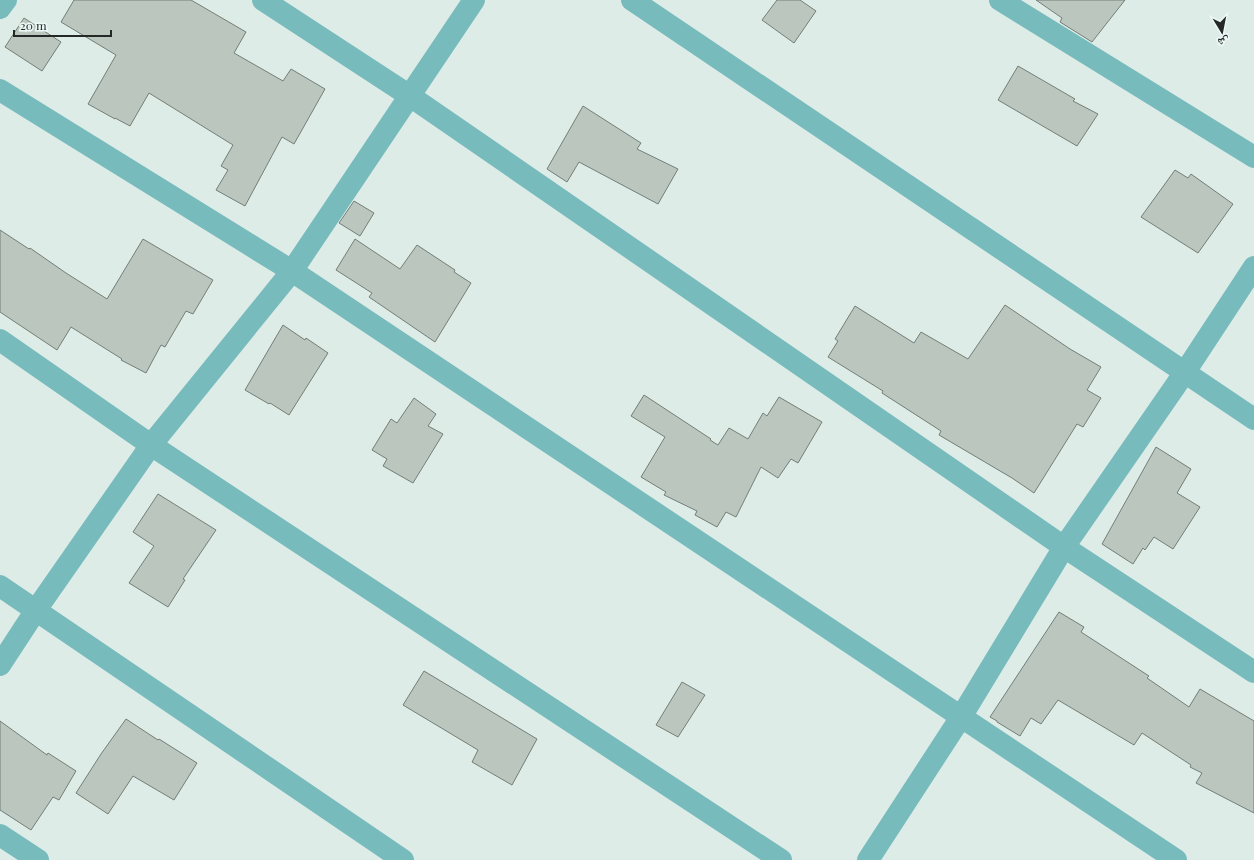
<svg xmlns="http://www.w3.org/2000/svg" width="1254" height="860" viewBox="0 0 1254 860" font-family="'Playfair Display','Noto Naskh Arabic',serif">
<style>
.building{fill:#bbc6bf;stroke:#737e77}
.lines{fill:none;stroke-linecap:round;stroke-linejoin:round}
.minor{stroke:#77bbbc;stroke-width:22}
</style>
<rect width="100%" height="100%" fill="#deece8"/>
<path class="building" d="M74 0H191L246 32 234 53 283 81 291 69 325 89 294 144 282 137 245 206 216 190 228 170 221 166 233 145 149 93 130 126 115 118V119L88 104 116 55 61 22Z
M777 0H800L816 11 794 43 762 20Z
M1036 0H1125L1092 42 1060 22 1062 18Z
M24 18 61 42 42 71 5 47Z
M1018 66 1075 99 1073 101 1098 114 1077 146 998 100Z
M583 106 641 143 637 149 678 169 658 204 579 162 567 182 547 169Z
M1175 170 1188 178 1191 174 1233 204 1198 253 1141 217Z
M354 201 374 213 360 236 339 223Z
M0 230 29 249 30 248 66 273 107 299 143 239 213 280 193 314 186 311 165 347 161 345 146 373 121 360 122 359 71 327 57 350 0 312Z
M355 239 400 269 417 245 455 270 454 272 471 283 435 342 369 297 372 293 336 270Z
M1005 305 1070 349 1101 367 1087 390 1101 398 1083 427 1077 424 1034 493 1012 478 939 435 941 431 882 393 883 391 828 357 838 341 835 339 855 306 914 343 921 332 968 359Z
M283 325 305 340 306 338 328 353 289 415 270 403 269 404 245 390Z
M644 395 711 439 710 440 718 445 729 428 748 439 763 413 767 416 779 397 822 422 798 463 791 459 778 478 761 467 736 517 726 512 717 527 695 515 697 511 664 495 666 492 641 477 665 437 631 416Z
M414 398 436 414 428 426 443 434 413 483 383 466 387 459 372 450 391 419 397 423Z
M1156 447 1191 469 1177 493 1200 507 1173 549 1154 537 1145 550 1143 548 1133 564 1102 544Z
M158 494 216 530 183 579 185 580 168 607 129 583 154 546 133 532Z
M1059 612 1084 627 1081 632 1149 676 1147 678 1189 707 1200 689 1254 721V813L1196 783 1202 773 1190 767 1191 765 1142 733 1134 745 1058 700 1041 724 1031 718 1020 736 997 722V721L990 717Z
M424 671 537 739 512 785 472 762 478 750 403 705Z
M682 682 705 695 678 737 656 725Z
M126 719 158 740 159 739 197 763 174 800 133 776 108 814 76 793 101 754Z
M0 721 47 755 48 753 76 771 59 800 53 797 31 830 0 810Z"/>
<g class="lines">
<path class="minor" d="M263 0 410 96 1064 547 1254 672
M632 0 1254 419
M1000 0 1254 157
M0 8 6 0
M0 90 292 271 1176 860
M0 340 151 445 781 860
M0 586 403 860
M0 665 36 610 151 445 292 271 474 0
M0 835 38 860
M868 860 961 717 1064 547 1185 372 1254 267"/>
</g>
<g transform="translate(1222 32) rotate(170)" stroke="#ecf9f6" stroke-width="3" paint-order="stroke">
<path d="M0-3L7 15L0 10L-7 15Z" fill="#242927"/>
<text y="-6" font-size="11" font-weight="bold" text-anchor="middle" fill="#242927">ش</text>
</g>
<path d="M14 30v6h97v-6" fill="none" stroke="#242927" stroke-width="2"/>
<text x="20" y="30" font-size="12" fill="#242927" stroke="#ecf9f6" stroke-width="3" paint-order="stroke">20 m</text>
</svg>
